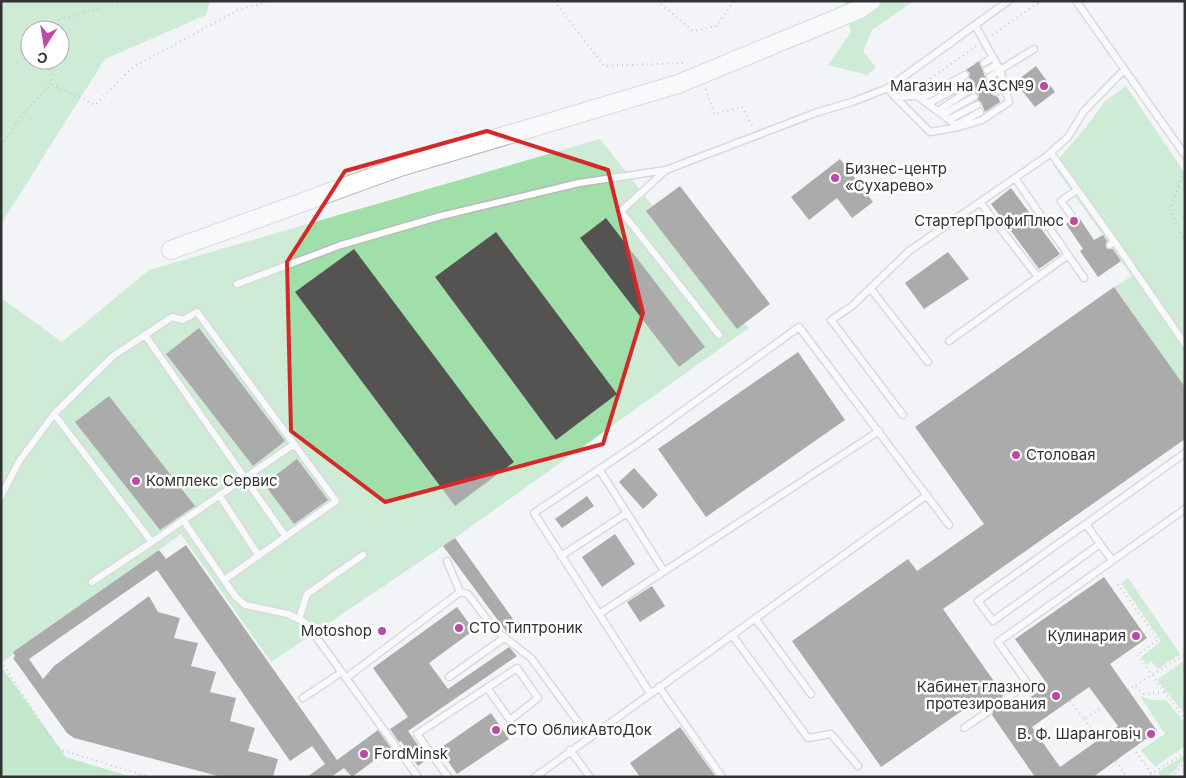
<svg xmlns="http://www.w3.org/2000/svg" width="1186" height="778" viewBox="0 0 1186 778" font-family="Inter,sans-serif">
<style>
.green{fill:#a1dfaa;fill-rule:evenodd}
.forest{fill:#88dc97}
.building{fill:#555351;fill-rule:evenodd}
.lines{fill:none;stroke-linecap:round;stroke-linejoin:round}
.lane-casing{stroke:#bababd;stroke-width:9}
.secondary-casing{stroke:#bababd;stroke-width:20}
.path{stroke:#959698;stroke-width:2;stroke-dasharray:1 4;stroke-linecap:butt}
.lane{stroke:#fff;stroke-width:6}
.secondary{stroke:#fff;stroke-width:18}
.marked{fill:none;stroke:#d62828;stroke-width:4;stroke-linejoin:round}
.poi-dot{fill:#bd4ba5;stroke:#fff;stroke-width:2}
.labels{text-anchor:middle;stroke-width:5;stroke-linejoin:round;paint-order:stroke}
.poi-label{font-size:15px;fill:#313233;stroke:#fff;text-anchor:end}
</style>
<rect width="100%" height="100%" fill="#f3f4f7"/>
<path class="green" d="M1 1H210L206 15 105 59 1 224ZM30 30H60V60H30Z
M844 1H914L872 30 863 51 876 68 867 75 828 65 851 32Z
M1126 86 1185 173V387L1114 287 1132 276 1053 165 1087 126 1105 101Z
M600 139 749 328 455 538 271 662 181 534 1 663V298L62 342 149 270Z
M1128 578 1180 654 1158 669 1151 661 1147 665 1141 657 1161 641 1121 583Z
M1182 662 1185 666V714L1157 680Z
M1140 696 1152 700H1166L1185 723V746L1155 767 1141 750 1165 734Z
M1185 755V759L1168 777H1161L1158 772Z"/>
<path class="forest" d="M1 666 66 757 132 777H1Z"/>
<path class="building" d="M979 61 986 79 989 82 988 86 992 90 991 94 998 97 1000 102 985 112 981 102 978 100 979 95 975 92 976 88 969 77 970 73 966 70Z
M1036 66 1055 92 1035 107 1015 82Z
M840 159 873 202 852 218 837 198 809 220 791 197Z
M680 186 770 304 737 329 646 211Z
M1011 188 1060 254 1039 269 991 204Z
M1078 216 1094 240 1103 235 1107 241 1106 248 1113 249 1121 261 1098 277 1080 251 1083 249 1066 224Z
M606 218 705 347 679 367 580 238Z
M496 232 617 394 556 440 435 277Z
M354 249 514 462 455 506 295 292Z
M948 252 969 279 924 309 905 283Z
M1114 287 1185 387V439L943 609 1003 694 1002 701 1009 702 1013 709 1048 685 1015 639 1104 577 1147 638 1110 664 1157 731 1093 777H1035L992 715 993 708 986 707 979 699 881 767 792 641 908 559 917 571 984 524 915 427ZM1089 687 1118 726 1060 767 1032 727Z
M199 328 285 441 253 466 166 354Z
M798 352 845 420 706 517 658 449Z
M109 396 195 506 160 530 75 422Z
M297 459 328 500 294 524 264 484Z
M634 468 658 495 643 509 619 482Z
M587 496 594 506 562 528 555 519Z
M615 534 635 564 602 587 582 557Z
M455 538 518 626 508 634 443 546Z
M186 545 337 760 378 730 391 748 352 777 344 768 331 777H307L325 764 312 746 290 761 157 570 29 659 43 679 54 666 149 596 158 612 180 618 174 638 198 643 191 666 216 672 210 692 236 698 230 721 255 728 248 751 278 759 273 777H222L74 738 67 733 13 658 15 656 13 652 159 550 166 559Z
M652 586 665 606 640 622 627 602Z
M457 607 474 630 429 663 448 689 509 647 517 656 408 731 428 759 418 766 401 741 399 742 390 729 408 717 373 668Z
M491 713 509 739 457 774 439 749Z
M680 727 716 777H640L630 763Z"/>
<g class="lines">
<g class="lane-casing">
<path id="lane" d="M1076 1 1185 155
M975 25 1000 70 1034 49
M984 63 993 57
M987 70 997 65
M993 85 1002 79
M888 88 895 97 917 96 959 127 982 120 1009 102 1000 70 990 77
M996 92 1005 87
M895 97 930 132 959 127
M921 99 965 75
M929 103 968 82
M938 111 971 89
M944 114 974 97
M950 119 977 105
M958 124 980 112
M1051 153 1114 241
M665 171 621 211 719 335
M1015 178 1084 278
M1071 215 1061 201 1077 190
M1110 245 1114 241 1185 344
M1038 277 1068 255
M237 284 341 245 441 216 579 183 666 170 818 112 852 102 888 88 1008 1
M870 288 928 362
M145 335 286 537
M949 341 1038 277 980 202
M54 414 152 542 294 444
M903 415 831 320 852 306 909 251 1047 156 1068 137 1084 111 1124 70
M599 469 664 571
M219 495 259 556
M1 496 20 460 54 414 113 356 172 317 183 320 197 312 336 501 224 580 235 596 245 605 288 614 306 623 418 777
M183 520 224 580
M1086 524 1100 544
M561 556 627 513
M1112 560 1100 544 993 621 978 601 1185 453
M447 561 460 592
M92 582 152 542
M599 614 879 431
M755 618 811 694
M299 619 307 594 363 555
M732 635 808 738 831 734 858 766
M449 677 504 638
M346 678 460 592 468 594 495 630 531 658 589 737
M659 687 722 777
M650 693 534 513 637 444 799 327 949 525
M303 698 342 672
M1006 698 1028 684 998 642 1185 509
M964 728 989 711
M570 750 590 777
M448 777 417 734 517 668 538 698 510 720 488 689
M535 777 927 495"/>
</g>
<g class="secondary-casing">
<path id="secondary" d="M171 250 397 168 678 84 860 9 871 1"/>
</g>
<path class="path" d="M554 1 604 66 684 63 686 64
M657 1 693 31 717 26 734 1
M58 30 59 20 124 1
M992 35 1041 1
M48 60 51 84 95 105 133 67 240 9 271 1
M52 79 54 60
M918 87 978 45
M706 89 714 114 742 107 753 127
M1 146 23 114 51 84
M1185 167 1170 211 1185 240
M1118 584 1158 640 1137 655 1185 719
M1 661 58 749 149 777
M1128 690 1134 686
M1164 692 1144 694 1134 686 1183 656 1185 659
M1070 701 1084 719 1103 707
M1084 719 1099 739
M1136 752 1154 777
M1116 761 1127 777
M1146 777 1185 753
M1171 777 1185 762"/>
<use href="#lane" class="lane"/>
<use href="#secondary" class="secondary"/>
</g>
<path d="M0 0H1186V778H0ZM487 131 608 170 643 313 603 444 385 502 291 431 287 262 345 171Z" fill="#f3f4f7" fill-opacity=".55" fill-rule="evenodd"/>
<path class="marked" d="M487 131 608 170 643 313 603 444 385 502 291 431 287 262 345 171Z"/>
<g class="poi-dot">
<circle cx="1044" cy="86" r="5"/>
<circle cx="835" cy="178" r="5"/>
<circle cx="1074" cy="221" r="5"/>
<circle cx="1016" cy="455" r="5"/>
<circle cx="136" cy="481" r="5"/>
<circle cx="459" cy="628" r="5"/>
<circle cx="382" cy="631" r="5"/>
<circle cx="1136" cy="636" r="5"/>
<circle cx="1056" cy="696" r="5"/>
<circle cx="496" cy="730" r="5"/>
<circle cx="1151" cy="734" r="5"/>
<circle cx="364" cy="754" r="5"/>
</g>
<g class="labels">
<g class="poi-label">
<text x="1034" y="91">Магазин на АЗС№9</text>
<text x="845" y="174" text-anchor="start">Бизнес-центр<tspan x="845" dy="17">«Сухарево»</tspan></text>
<text x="1064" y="226">СтартерПрофиПлюс</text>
<text x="1026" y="460" text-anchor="start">Столовая</text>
<text x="146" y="486" text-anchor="start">Комплекс Сервис</text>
<text x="469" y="633" text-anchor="start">СТО Типтроник</text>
<text x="372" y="636">Motoshop</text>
<text x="1126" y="641">Кулинария</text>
<text x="1046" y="692">Кабинет глазного<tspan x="1046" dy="17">протезирования</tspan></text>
<text x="506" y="735" text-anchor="start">СТО ОбликАвтоДок</text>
<text x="1141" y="739">В. Ф. Шаранговіч</text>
<text x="374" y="759" text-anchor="start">FordMinsk</text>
</g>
</g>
<rect width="1186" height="778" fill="none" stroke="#313233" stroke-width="5"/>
<g transform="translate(45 45) rotate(192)"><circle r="24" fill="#ffffff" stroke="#adadad"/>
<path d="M0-4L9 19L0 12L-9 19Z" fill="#bd4ba5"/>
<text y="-8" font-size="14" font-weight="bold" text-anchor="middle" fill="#313233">С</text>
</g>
</svg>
